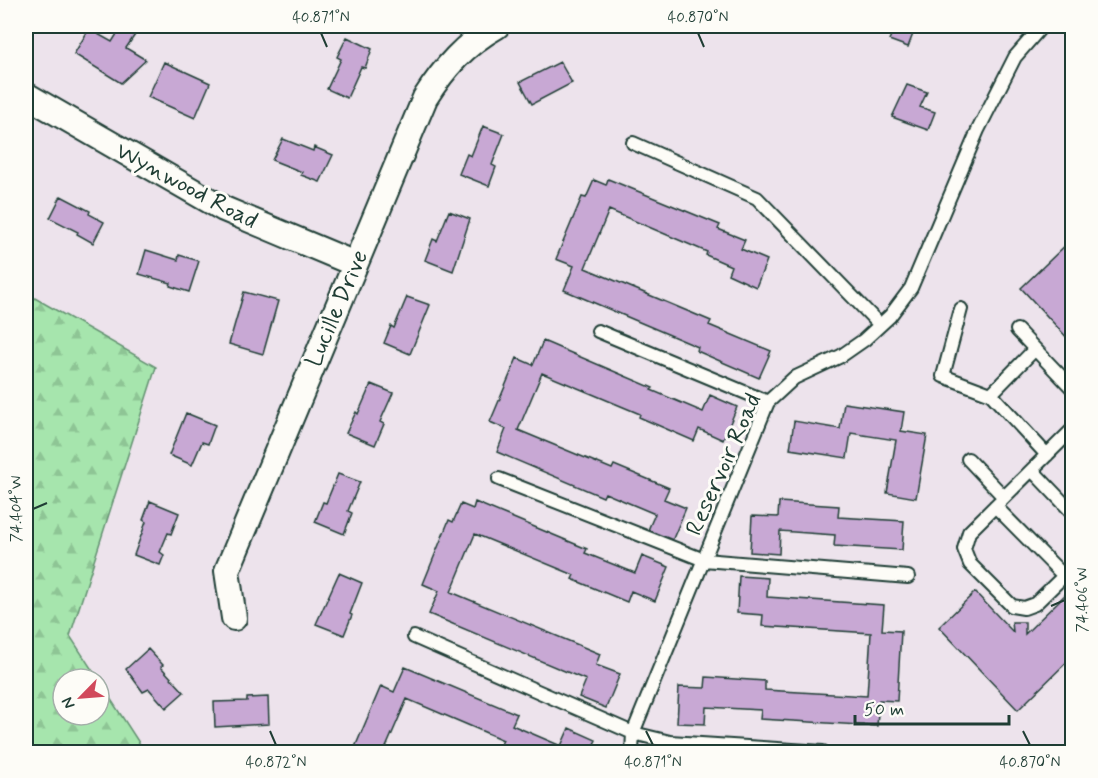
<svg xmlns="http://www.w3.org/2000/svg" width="1098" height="778" viewBox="0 0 1098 778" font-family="Mynerve,sans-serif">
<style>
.forest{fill:url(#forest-firs);stroke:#629170;stroke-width:1.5}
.building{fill:#c8a8d4;stroke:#1f3d34;stroke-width:1.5}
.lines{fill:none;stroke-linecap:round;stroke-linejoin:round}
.service-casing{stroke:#1f3d34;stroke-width:16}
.minor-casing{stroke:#1f3d34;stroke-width:28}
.service{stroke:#fdfcf7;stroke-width:12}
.minor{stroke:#fdfcf7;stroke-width:24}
.ticks{fill:none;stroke:#1f3d34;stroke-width:2}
.labels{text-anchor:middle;stroke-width:6;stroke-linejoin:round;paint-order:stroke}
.street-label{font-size:24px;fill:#1f3d34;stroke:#fdfcf7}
.neatline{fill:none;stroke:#1f3d34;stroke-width:2}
.ticks-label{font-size:15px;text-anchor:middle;fill:#1f3d34}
</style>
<defs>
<pattern id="forest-firs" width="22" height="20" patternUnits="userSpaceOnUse" patternTransform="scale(1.5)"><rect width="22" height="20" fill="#a6e5ad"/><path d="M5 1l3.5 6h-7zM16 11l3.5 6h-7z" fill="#8ec595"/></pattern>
</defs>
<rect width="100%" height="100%" fill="#ede3ec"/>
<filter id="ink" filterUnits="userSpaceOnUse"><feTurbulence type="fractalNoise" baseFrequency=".0167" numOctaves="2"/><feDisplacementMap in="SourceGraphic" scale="12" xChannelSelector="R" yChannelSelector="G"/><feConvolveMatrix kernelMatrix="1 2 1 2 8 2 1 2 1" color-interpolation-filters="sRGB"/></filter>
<g filter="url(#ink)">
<path class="forest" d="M26 293 156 367 70 636 98 679H63V715H99V681L145 752H26Z"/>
<path class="building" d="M141 26 126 48 146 60 121 83 74 54 89 29 112 42 120 29 127 33Z
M895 26H916L908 47 889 40Z
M347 37 372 49 365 68 361 67 347 98 327 89 341 59 337 57Z
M164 62 210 83 195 118 148 97Z
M560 62 572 83 532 104 520 82Z
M907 85 927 92 920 107 935 112 928 130 892 117Z
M483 126 504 134 492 165 496 167 489 186 459 174 467 154 471 156Z
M283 139 313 151 314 147 333 155 320 182 301 175 302 172 272 160Z
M608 179 720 225 718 229 745 240 741 249 767 260 756 287 728 274 731 266 706 255 707 252 609 210 585 268 711 321 709 325 771 351 759 378 697 351 698 347 564 290 574 266 556 259 582 197 586 198 594 180 606 185Z
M61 196 90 211 89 214 104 222 93 243 77 234 78 232 50 218Z
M449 211 470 219 453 271 425 260 433 239 437 241Z
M1072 239V343L1021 288Z
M146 250 178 260 179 255 199 261 189 292 170 286 171 283 139 274Z
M244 292 278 301 263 354 229 344Z
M407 297 430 305 410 354 384 343 391 326 394 328Z
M543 341 653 388 651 390 703 412 710 395 737 407 723 440 699 429 694 441 639 417 640 414 542 373 518 430 612 469 614 465 669 488 664 499 686 508 672 541 648 530 655 514 605 493 603 497 497 452 506 429 490 422 517 358 533 365Z
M371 384 393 393 380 422 384 424 375 445 346 433 356 412 358 414Z
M844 403 904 412 901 431 927 435 916 498 887 493 896 440 851 433 847 458 790 449 794 421 840 429Z
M186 413 215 425 208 444 202 442 192 465 169 455Z
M338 474 360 482 348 511 352 513 344 534 315 522 323 502 326 503Z
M150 501 179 513 171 534 168 533 160 552 164 555 160 565 134 555 146 522 143 520Z
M475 502 587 549 585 553 635 573 642 556 669 567 655 601 631 591 627 602 572 579 574 575 475 534 451 592 600 654 596 665 620 674 606 708 579 697 586 680 429 614 439 591 423 584 449 520 453 522 461 504 473 509Z
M779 502 839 506 838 517 904 521 902 550 834 546 835 535 780 531 779 554 750 552 752 516 778 517Z
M339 573 362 583 350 614 352 615 344 635 316 624Z
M739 576 768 578 767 597 884 605 882 630 901 631 897 701 879 700 877 726 760 719 761 710 706 707 705 724 677 723 679 687 705 688 706 677 765 681V690L867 696 871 633 762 626 763 615 737 613Z
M1072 588V657L1018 710 939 627 975 592 1013 632 1012 622H1025V634Z
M148 649 163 665 161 667 184 692 166 708 149 689 143 692 126 669Z
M405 667 517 714 512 725 561 746 569 728 596 740 590 752H502L498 751 503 740 407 699 384 752H353L381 686 394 692Z
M268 697 269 724 215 727 214 702 247 701V698Z"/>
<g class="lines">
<g class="service-casing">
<path id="service" d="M633 143 757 198 880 325
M961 309 943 376 991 394 1047 455
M1017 330 1072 388
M598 331 768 402
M991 394 1035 349
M1072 430 969 532 964 549 970 564 1012 606 1024 608 1035 604 1072 568
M968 459 1004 497
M1032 470 1072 512
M499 479 704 560 908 577
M995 506 1064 576
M414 637 633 733 670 742 823 752
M632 752 633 733 768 402 794 378 841 356 864 340 890 316 911 288 978 130 1015 57 1042 26"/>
</g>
<g class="minor-casing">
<path id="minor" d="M26 95 224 209 355 264
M234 618 227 571 425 98C444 68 465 44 497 26"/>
</g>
<use href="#service" class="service"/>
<use href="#minor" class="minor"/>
</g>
</g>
<path class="ticks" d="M321 33 327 47M698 33 704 47M33 509 47 503M1051 606 1065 600M270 731 276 745M646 731 653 745M1023 731 1030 745"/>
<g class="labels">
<g class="street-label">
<text transform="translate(187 185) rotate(28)" y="8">Wynwood Road</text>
<text transform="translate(336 308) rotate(-67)" y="8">Lucille Drive</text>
<text transform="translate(723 464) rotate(-66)" y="8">Reservoir Road</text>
</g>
</g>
<rect width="1098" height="778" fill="none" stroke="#fdfcf7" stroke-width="66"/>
<g transform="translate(81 697) rotate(245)"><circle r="28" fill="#fdfcf7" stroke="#a4b0a9" stroke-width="1.5"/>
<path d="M0-4.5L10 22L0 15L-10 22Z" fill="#d1495b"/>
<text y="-9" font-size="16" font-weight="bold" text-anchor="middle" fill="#1f3d34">N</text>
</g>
<path d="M855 715v9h154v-9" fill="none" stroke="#1f3d34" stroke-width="3"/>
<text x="864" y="715" font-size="18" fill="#1f3d34" stroke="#fdfcf7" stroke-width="4.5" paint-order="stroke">50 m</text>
<rect x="33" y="33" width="1032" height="712" class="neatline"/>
<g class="ticks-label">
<text x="321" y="22">40.871°N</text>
<text x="698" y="22">40.870°N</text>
<text transform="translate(16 509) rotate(-90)" y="5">74.404°W</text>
<text transform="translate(1082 600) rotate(-90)" y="5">74.406°W</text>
<text x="276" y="767">40.872°N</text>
<text x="653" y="767">40.871°N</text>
<text x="1030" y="767">40.870°N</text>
</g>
</svg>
